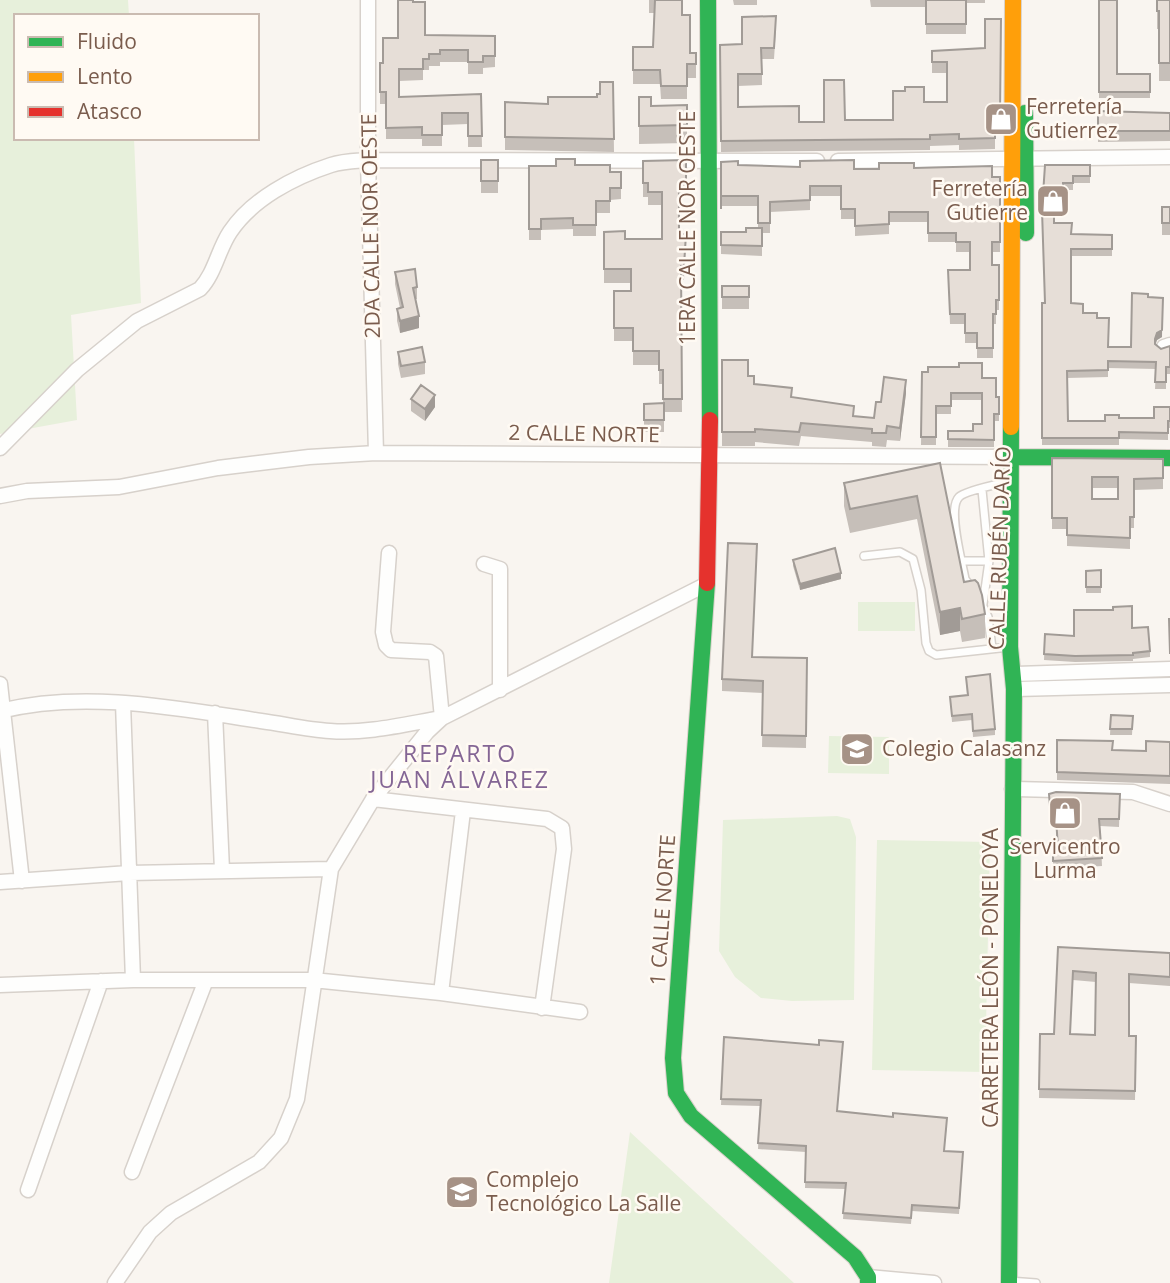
<svg xmlns="http://www.w3.org/2000/svg" width="1170" height="1283" viewBox="0 0 1170 1283" font-family="'Open Sans',sans-serif">
<style>
.green{fill:#e7f0db}
.lines{fill:none;stroke-linecap:round;stroke-linejoin:round}
.lane-casing{stroke:#d7d1cb;stroke-width:10}
.street-casing{stroke:#d7d1cb;stroke-width:17}
.fast-casing{stroke:#d9d2cb;stroke-width:18}
.slow-casing{stroke:#d9d2cb;stroke-width:18}
.jam-casing{stroke:#d9d2cb;stroke-width:18}
.lane{stroke:#fefefd;stroke-width:7}
.street{stroke:#fefefd;stroke-width:14}
.fast{stroke:#30b455;stroke-width:16}
.slow{stroke:#ff9f0a;stroke-width:16}
.jam{stroke:#e5322d;stroke-width:16}
.wall{fill:#c6bfb9;fill-rule:evenodd}
.shaded-wall{fill:#a19b96}
.building{fill:#e6ded7;stroke:#a19b96;stroke-width:2;fill-rule:evenodd}
.labels{text-anchor:middle;stroke-width:5;stroke-linejoin:round;paint-order:stroke}
.poi-label{font-size:21px;fill:#7a5c4d;stroke:#fffaf3;text-anchor:start}
.street-label{font-size:21px;fill:#7a5c4d;stroke:#fffaf3}
.neighbourhood-label{font-size:23px;letter-spacing:2px;fill:#846695;stroke:#fffaf3}
</style>
<rect width="100%" height="100%" fill="#f9f5f0"/>
<path class="green" d="M0 0H128L129 16H16V138H134L141 303 71 315 77 420 0 434Z
M858 602H915V631H858Z
M829 736 889 737V774L828 773Z
M837 816 850 819 856 837 854 1000 792 1001 761 998 735 977 719 951 723 820Z
M877 840 990 842 985 1072 872 1070Z
M630 1132 794 1283H609Z"/>
<g class="lines">
<g class="lane-casing">
<path id="lane" d="M982 490 989 561 983 604
M864 556 900 552 913 559 921 590 926 643 929 651 936 655 1009 647
M962 561H989
M971 587 965 579C962 562 947 509 959 497 964 491 998 484 1007 482
M980 600 988 617 992 648
M1010 1281 1036 1283"/>
</g>
<g class="street-casing">
<path id="street" d="M368 0V160L376 453
M838 161 1170 157
M1164 347 1170 345
M0 448 77 370 137 321 200 289C215 273 218 250 230 232 252 199 294 177 331 165 343 161 356 161 368 160L817 161
M0 496 27 491 119 487 218 468 309 457 376 453 1012 457
M484 564 500 569V690
M1014 674 1170 669
M0 684 22 881
M1014 689 1170 685
M123 703 133 980
M0 711C84 690 176 708 261 721 284 724 307 730 330 731 367 734 406 724 442 718L436 656 430 652 391 650 386 645 383 632 389 553
M215 713 222 870
M1012 789 1133 792 1170 804
M373 799 547 819 562 828 564 849 542 1008
M0 882 129 873 331 869
M0 985 133 980H313L441 993 580 1012
M441 993 463 811
M132 1172 206 980
M28 1190 101 981
M868 1277 934 1283
M115 1283 150 1232 171 1213 259 1162 281 1138 297 1099 331 869 373 799 427 732 442 718 707 584"/>
</g>
<g class="fast-casing">
<path id="fast" d="M708 0 710 420
M1025 113 1026 233
M1012 457 1170 458
M707 583 673 1058 676 1093 691 1116 855 1257 868 1277V1283
M1009 1283 1014 689 1010 647 1011 427"/>
</g>
<g class="slow-casing">
<path id="slow" d="M1011 427 1013 0"/>
</g>
<g class="jam-casing">
<path id="jam" d="M707 583 710 420"/>
</g>
<use href="#lane" class="lane"/>
<use href="#street" class="street"/>
<use href="#fast" class="fast"/>
<use href="#slow" class="slow"/>
<use href="#jam" class="jam"/>
</g>
<path class="wall" d="M649 0H683L682 15 690 53H696V78H687V99H661L660 84H633V47H653L654 13H649Z
M733 0H757V5H734Z
M870 0H985V3H966V34H926V7H871Z
M1099 0 1117 74H1150V98H1099Z
M1157 0H1170V81H1159V29H1157Z
M1001 19 1000 126H995V149L959 150V145L930 146V150L721 152 720 45 742 44 776 28 774 59H762V85L738 86V107L799 122 893 120 924 102H947V73H932V51L985 48Z
M425 35 495 36V67L483 68V74H468V62H440V66H429V70H423V80L399 81V97L481 94 482 147H468V124L442 125V146H422V139H386V104H380V63H383L398 38Z
M613 82 614 152 505 150V102L548 104 597 97Z
M639 97 651 106 687 105V143L639 144Z
M1098 111 1170 113V141L1098 142Z
M481 160H498V193H481Z
M686 160V197H679V234H686L684 280H681L682 412H664V432H644V404L663 403V384H659V365H633V341H614V291H631V283H604V232L625 239H662V205H648V197H643V161Z
M721 162 738 165 854 169 914 168 1000 177V252H992V265H999V310H996V324H993V358H977V343H965V324H950L948 270H970V252H956V242H928V222H889V234L855 236V219H841V196H810V210L770 212V233H762V256L721 254V232H746L758 228V206H721V219Z
M575 165 610 172H621V199L610 200V213H596V236H573V229L541 230V240H529V166Z
M1045 165H1090V183H1073V190H1063V209L1054 208V223L1072 234 1112 235V256H1071V303L1083 313 1097 318 1108 347H1131L1148 297 1163 298 1162 337 1157 340 1155 344 1161 349 1170 346V374H1166V389H1155L1156 369 1108 368V377L1067 378 1068 421H1105L1119 418H1154L1170 407V428H1168V440L1119 439V445H1042V303H1045Z
M1162 207H1170V235H1162Z
M395 272 417 287V299H415L419 328 400 333 397 321V309L400 308 395 284Z
M722 286H749V309H722Z
M398 352 425 362V374L401 378 398 364Z
M722 360 748 376 754 384 792 397 854 416 874 418 881 402 906 393 900 441 887 440 886 447 872 446V442L801 436 799 446 755 442V446H722Z
M922 372 982 378 996 397H999V421H994V447H948V431H973L982 424V400H951V414H936V445H921Z
M411 399 435 407 425 421 411 411Z
M1052 458 1163 459V489L1134 490V528H1130V549L1067 546V529H1052ZM1092 488H1118V499H1092Z
M940 463 964 582 985 614V638L962 642 960 631 940 635 917 519 850 533 844 506V483Z
M793 560 841 579 800 590 793 566Z
M1101 570V593H1086V571Z
M1132 628 1150 651V657L1133 659V661L1075 662 1044 660 1045 634 1074 636Z
M753 657 807 658 806 748 762 747 763 693 722 691V679Z
M966 677 995 729V735L973 737 972 720 952 722 950 697 967 695Z
M1111 715 1133 716 1132 735H1110Z
M1057 740 1113 750 1146 751 1170 742V784L1057 780Z
M1120 794 1119 827 1100 826 1102 866 1053 869V848H1057L1056 826H1051L1049 802Z
M1058 947 1170 953V986L1129 983V1036H1136L1135 1100 1039 1098 1040 1034H1054ZM1073 980 1096 982 1095 1035 1070 1034Z
M724 1037 837 1111 947 1124 944 1151 963 1152 959 1214 912 1211 911 1224 843 1219 845 1189 805 1188 806 1152 758 1149 760 1106 721 1105Z"/>
<path class="shaded-wall" d="M419 316V328L400 333V321Z
M1162 330V337L1157 340 1155 346V339L1157 333Z
M906 380V393L900 441V428Z
M435 395V407L425 421V409Z
M841 573V579L800 590V584Z
M960 608V631L940 635V612Z"/>
<path class="building" d="M398 0H413V2H425V35L495 36V56H483V62H468V50H440V54H429V59H423V69H399V97L481 94 482 136H468V113H442V135H422V127L386 128V92H380V63H383V38H398Z
M655 0H682V15H690V53H696V64H687V86H661L660 70H633V47H653Z
M926 0H966V24H926Z
M1099 0H1117V74H1150V92H1099Z
M1157 0H1170V63H1159V11H1157Z
M776 16 774 48H761L762 74H738V107L799 106V122H824V80H844L845 120H893V91H905V87H924V102H947V62H932V51L985 48V19H1001L1000 115H995V138L959 139V134L930 135V139L721 141 720 45 742 44V17Z
M600 82H613L614 139 505 137V102L548 104V97H597V94H600Z
M639 97H651V106L687 105V125L639 126Z
M1098 111 1170 113V131H1098Z
M556 159H575V165H610V172H621V188H610V201H596V225H573V218L541 219V229H529V166H556Z
M481 160H498V181H481Z
M686 160V183H679V234H686L684 266H681L682 399H663V370H659V351H633V328H614V291H631V269H604V232L625 231V239H662V192H648V183H643V161Z
M854 160V169H879V163H914V168L992 166V177H1000V242H992V265H999V300H996V314H993V348H977V333H965V314H950L948 270H970V242H956V233H928V212H889V224L855 226V209H841V186H810V200L770 202V223H758V196H721V209V162L738 161V165L800 167V161Z
M1045 165H1090V176H1073V183H1063V202L1054 201V223H1072L1071 234 1112 235V249H1071V303L1083 304V313H1097V318H1109L1108 347H1131L1132 293 1148 294V297L1163 298 1162 330 1157 333 1155 339V344L1161 349 1170 346V367H1166V382H1155L1156 362 1108 361V370L1067 371 1068 421H1105V415H1119V418H1154V407H1170V421H1168V433L1119 432V438H1042V303H1045L1042 210Z
M1162 207H1170V223H1162Z
M746 228H762V246L721 245V232H746Z
M415 269 417 287 413 288 419 316 400 321 397 309 403 307 395 272Z
M722 286H749V297H722Z
M422 347 425 362 401 366 398 352Z
M722 360H748V376H754V384L792 388 791 397 854 406 853 416 874 418 876 402H881L884 377 906 380 900 428 887 426 886 433H872V429L801 423 799 432 755 429V432H722Z
M959 363H982V378H996V397H999V414H994V440L948 439V431H973V424H982V393H951V406H936V437H921L922 372H928V367H959Z
M421 385 435 395 425 409 411 399Z
M664 403V420H644V404Z
M1052 458 1163 459V478L1134 479V517H1130V538L1067 535V518H1052ZM1092 477H1118V499H1092Z
M940 463 964 582 975 580 978 583 982 595 985 614 962 619 960 608 940 612 917 496 850 509 844 483Z
M728 543 757 544 752 657 807 658 806 736 762 735 763 681 722 679Z
M835 548 841 573 800 584 793 560Z
M1101 570V587H1086V571Z
M1132 606V628L1148 627 1150 651 1133 653V655L1075 656 1044 654 1045 634 1074 636V610H1113V607Z
M1169 619H1170V654V653Z
M990 674 995 729 973 731 972 714 952 716 950 697 968 695 966 677Z
M1111 715 1133 716 1132 729H1110Z
M1057 740 1113 741 1112 750 1146 751V741L1170 742V776L1057 772Z
M1056 792 1120 794 1119 819H1099L1102 858 1053 861V848H1058L1056 818 1051 819 1049 794Z
M1058 947 1170 953V977L1129 974V1036H1136L1135 1091 1039 1089 1040 1034H1054ZM1073 971 1096 973 1095 1035 1070 1034Z
M724 1037 819 1045V1040L843 1042 837 1111 893 1117V1113L947 1118 944 1151 963 1152 959 1208 912 1205 911 1218 843 1213 846 1183 805 1182 806 1146 758 1143 761 1100 721 1099Z"/>
<defs>
<g id="shop-square" transform="scale(1.75)"><rect x="-9" y="-9" width="18" height="18" rx="4" fill="#a69286" stroke="#fffaf3"/><path d="M-5-2.5h2.3a2.7 3.5 0 0 1 5.4 0H5L5.5 6h-11ZM-1.5-2.5h3a1.5 2.3 0 0 0-3 0Z" fill="#fff"/></g>
<g id="school-square" transform="scale(1.75)"><rect x="-9" y="-9" width="18" height="18" rx="4" fill="#a69286" stroke="#fffaf3"/><path d="M0-5L7-2L0 1L-7-2ZM-4 1L0 2.5L4 1V4Q0 6-4 4Z" fill="#fff"/></g>
<g id="university-square" transform="scale(1.75)"><rect x="-9" y="-9" width="18" height="18" rx="4" fill="#a69286" stroke="#fffaf3"/><path d="M0-5L7-2L0 1L-7-2ZM-4 1L0 2.5L4 1V4Q0 6-4 4Z" fill="#fff"/></g>
</defs>
<g fill-rule="evenodd">
<use href="#shop-square" x="1001" y="119"/>
<use href="#shop-square" x="1053" y="201"/>
<use href="#school-square" x="857" y="749"/>
<use href="#shop-square" x="1065" y="813"/>
<use href="#university-square" x="462" y="1192"/>
</g>
<g class="labels">
<g class="poi-label">
<text x="1026" y="114">Ferretería<tspan x="1026" dy="24">Gutierrez</tspan></text>
<text x="1028" y="196" text-anchor="end">Ferretería<tspan x="1028" dy="24">Gutierre</tspan></text>
<text x="882" y="756">Colegio Calasanz</text>
<text x="1065" y="854" text-anchor="middle">Servicentro<tspan x="1065" dy="24">Lurma</tspan></text>
<text x="486" y="1187">Complejo<tspan x="486" dy="24">Tecnológico La Salle</tspan></text>
</g>
<g class="street-label">
<text transform="translate(371 226) rotate(-91)" y="7">2DA CALLE NOR OESTE</text>
<text transform="translate(688 228) rotate(-90)" y="7">1ERA CALLE NOR OESTE</text>
<text transform="translate(584 434) rotate(1)" y="7">2 CALLE NORTE</text>
<text transform="translate(1000 548) rotate(-88)" y="7">CALLE RUBÉN DARÍO</text>
<text transform="translate(663 910) rotate(-86)" y="7">1 CALLE NORTE</text>
<text transform="translate(991 978) rotate(-90)" y="7">CARRETERA LEÓN - PONELOYA</text>
</g>
<g class="neighbourhood-label">
<text x="460" y="762">REPARTO<tspan x="460" dy="26">JUAN ÁLVAREZ</tspan></text>
</g>
</g>
<rect x="14" y="14" width="245" height="126" fill="#fffaf3" stroke="#cabbb1" stroke-width="2"/>
<rect x="28" y="37" width="35" height="10" fill="#30b455" stroke="#cabbb1" stroke-width="2"/>
<text x="77" y="49" font-size="21" fill="#7a5c4d">Fluido</text>
<rect x="28" y="72" width="35" height="10" fill="#ff9f0a" stroke="#cabbb1" stroke-width="2"/>
<text x="77" y="84" font-size="21" fill="#7a5c4d">Lento</text>
<rect x="28" y="107" width="35" height="10" fill="#e5322d" stroke="#cabbb1" stroke-width="2"/>
<text x="77" y="119" font-size="21" fill="#7a5c4d">Atasco</text>
</svg>
